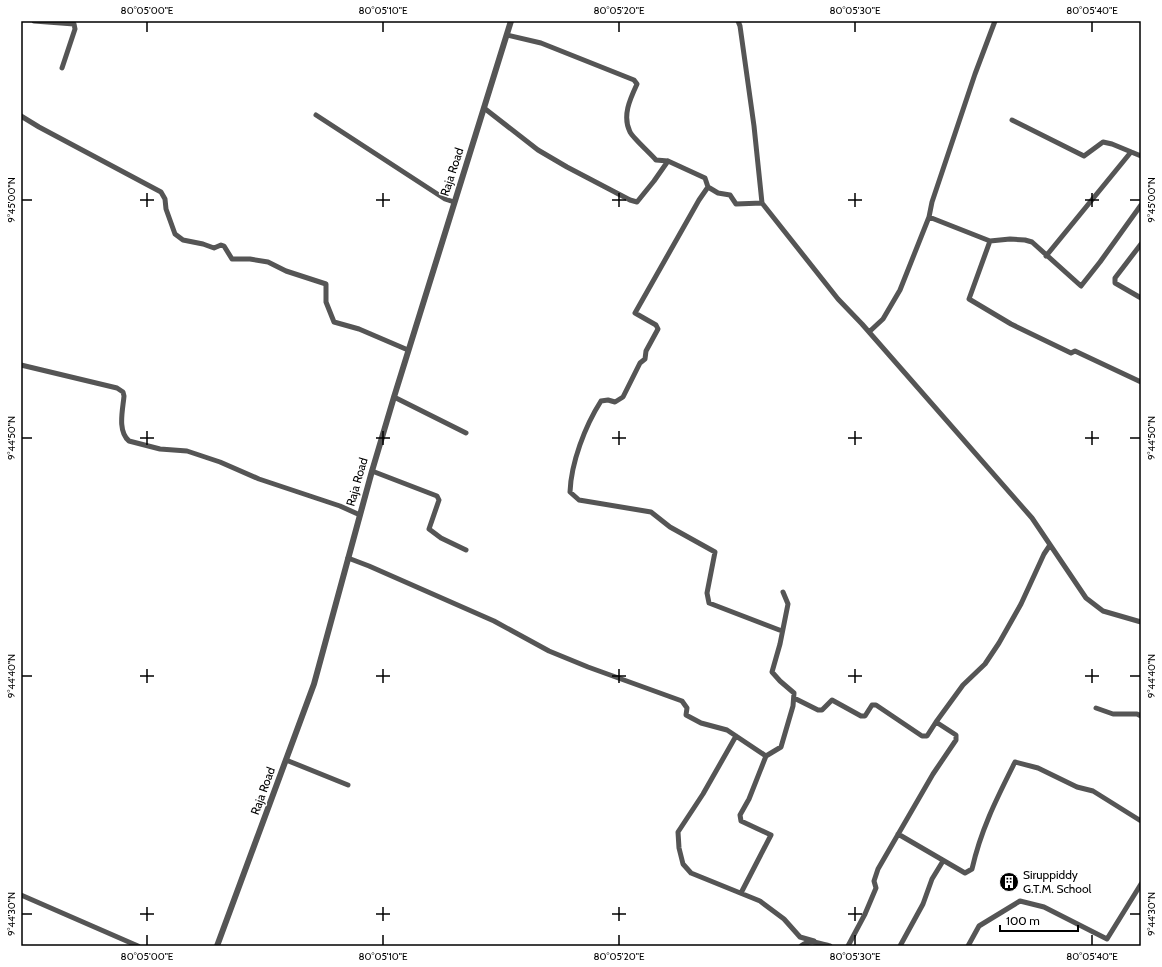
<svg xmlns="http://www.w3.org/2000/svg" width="1162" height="967" viewBox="0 0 1162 967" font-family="Cabin,sans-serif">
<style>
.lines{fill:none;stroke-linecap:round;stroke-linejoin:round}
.minor{stroke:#555;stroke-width:5}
.tertiary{stroke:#555;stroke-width:6}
.ticks{fill:none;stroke:#000;stroke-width:1.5}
.labels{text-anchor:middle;stroke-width:3;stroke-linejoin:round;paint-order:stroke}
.street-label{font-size:12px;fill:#000;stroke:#fff}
.poi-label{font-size:12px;fill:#000;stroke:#fff;text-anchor:start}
.neatline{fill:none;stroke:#000;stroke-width:1.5}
.ticks-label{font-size:10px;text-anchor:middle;fill:#000}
</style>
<rect width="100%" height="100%" fill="#fff"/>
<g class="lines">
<path class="minor" d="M34 21 74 24 75 29 62 68
M738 21 740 26 754 126 762 203 838 299 862 324 1032 518 1086 598 1103 611 1141 622
M507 35 541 43 634 80 637 84C630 99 622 116 630 132 634 139 650 153 656 160L668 161 705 178 708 187 718 193 730 195 736 204 762 203
M484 108 538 150 567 167 630 200 637 202 654 181 668 161
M316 115 445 199 454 202
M21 116 39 127 161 192 165 199 166 209 175 234 183 240 203 244 214 248 221 245 224 246 232 259H250L268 262 286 271 326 284V302L334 322 359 329 408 350
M1012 120 1084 156 1103 142 1112 144 1141 156
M708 187 699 200 635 313 656 325 658 329 646 351 645 359 640 363 623 397 615 402 608 400 601 401C585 426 571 463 570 492L579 500 651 512 670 527 715 552 707 593 709 603 782 631
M929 217 990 241 1010 239 1025 240 1032 242 1081 286 1100 262 1141 205
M990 241 969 299 1011 324 1071 353 1075 351 1141 382
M1141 244 1115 278V283L1141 298
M1046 256 1131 152
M869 332 883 319 900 290 929 217 932 202 975 74 995 21
M21 365 117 388 123 392 124 396C123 409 117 431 129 441L160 449 187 451 220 462 259 479 340 506 360 515
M394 397 466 433
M372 471 437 496 439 500 429 529 441 538 466 550
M348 558 369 566 494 621 549 651 588 667 682 701 687 708 686 715 701 723 727 730 766 756 781 747 793 706 794 693 780 681 772 672 780 644 788 604 783 592
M794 698 818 710H822L832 700 861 716H865L872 705H876L922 736H927L936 722
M1096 708 1113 714H1137L1141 716
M736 736 703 794 678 832 679 848 683 864 691 873 760 901 784 919 800 937 814 941
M286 760 348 785
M898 834 965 873 972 869C981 829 997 798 1015 762L1038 768 1077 787 1093 791 1141 821
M741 893 771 835 741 821 740 815 749 799 766 756
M21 895 138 946
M801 946C810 939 820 943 830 946
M848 946 865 914 876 888 874 881 878 869 933 774 956 740V735L936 722 963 685 985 664 999 643 1021 604 1044 554 1050 545
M900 946 923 904 932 879 943 861
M968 946 979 926 1020 901 1044 907 1107 939 1141 884"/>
<path class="tertiary" d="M217 946 314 684 372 471 394 397 511 21"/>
</g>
<path class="ticks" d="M147 22V32M383 22V32M619 22V32M855 22V32M1092 22V32M147 193V207M383 193V207M619 193V207M855 193V207M1092 193V207M22 200H32M140 200H154M376 200H390M612 200H626M848 200H862M1085 200H1099M1130 200H1140M147 431V445M383 431V445M619 431V445M855 431V445M1092 431V445M22 438H32M140 438H154M376 438H390M612 438H626M848 438H862M1085 438H1099M1130 438H1140M147 669V683M383 669V683M619 669V683M855 669V683M1092 669V683M22 676H32M140 676H154M376 676H390M612 676H626M848 676H862M1085 676H1099M1130 676H1140M147 907V921M383 907V921M619 907V921M855 907V921M22 914H32M140 914H154M376 914H390M612 914H626M848 914H862M1130 914H1140M147 935V945M383 935V945M619 935V945M855 935V945M1092 935V945"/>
<defs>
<g id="building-disc" transform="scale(1)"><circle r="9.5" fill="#000" stroke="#fff"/><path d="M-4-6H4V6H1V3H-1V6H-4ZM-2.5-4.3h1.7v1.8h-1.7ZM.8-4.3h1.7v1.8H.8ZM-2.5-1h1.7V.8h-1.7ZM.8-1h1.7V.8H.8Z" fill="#fff"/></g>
</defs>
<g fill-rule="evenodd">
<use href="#building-disc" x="1009" y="882"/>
</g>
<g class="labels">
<g class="street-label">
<text transform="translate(452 172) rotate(-72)" y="4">Raja Road</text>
<text transform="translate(357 482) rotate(-74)" y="4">Raja Road</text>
<text transform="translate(263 791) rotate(-70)" y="4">Raja Road</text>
</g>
<g class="poi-label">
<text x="1023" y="879">Siruppiddy<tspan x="1023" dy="14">G.T.M. School</tspan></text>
</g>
</g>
<rect width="1162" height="967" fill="none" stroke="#ffffff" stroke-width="44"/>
<path d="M1000 925v6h78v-6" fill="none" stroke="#000000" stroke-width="2"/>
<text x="1006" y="925" font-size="12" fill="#000000" stroke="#ffffff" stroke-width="3" paint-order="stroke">100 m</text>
<rect x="22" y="22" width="1118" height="923" class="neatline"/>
<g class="ticks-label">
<text x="147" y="14">80°05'00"E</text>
<text x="383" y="14">80°05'10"E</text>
<text x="619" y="14">80°05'20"E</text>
<text x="855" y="14">80°05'30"E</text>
<text x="1092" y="14">80°05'40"E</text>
<text transform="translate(11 200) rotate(-90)" y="4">9°45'00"N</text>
<text transform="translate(1151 200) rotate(-90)" y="4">9°45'00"N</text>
<text transform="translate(11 438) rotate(-90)" y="4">9°44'50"N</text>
<text transform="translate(1151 438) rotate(-90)" y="4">9°44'50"N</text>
<text transform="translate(11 676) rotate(-90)" y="4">9°44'40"N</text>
<text transform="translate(1151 676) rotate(-90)" y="4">9°44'40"N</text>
<text transform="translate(11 914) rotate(-90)" y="4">9°44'30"N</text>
<text transform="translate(1151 914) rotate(-90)" y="4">9°44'30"N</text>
<text x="147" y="960">80°05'00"E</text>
<text x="383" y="960">80°05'10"E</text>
<text x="619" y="960">80°05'20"E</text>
<text x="855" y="960">80°05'30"E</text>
<text x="1092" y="960">80°05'40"E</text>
</g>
</svg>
